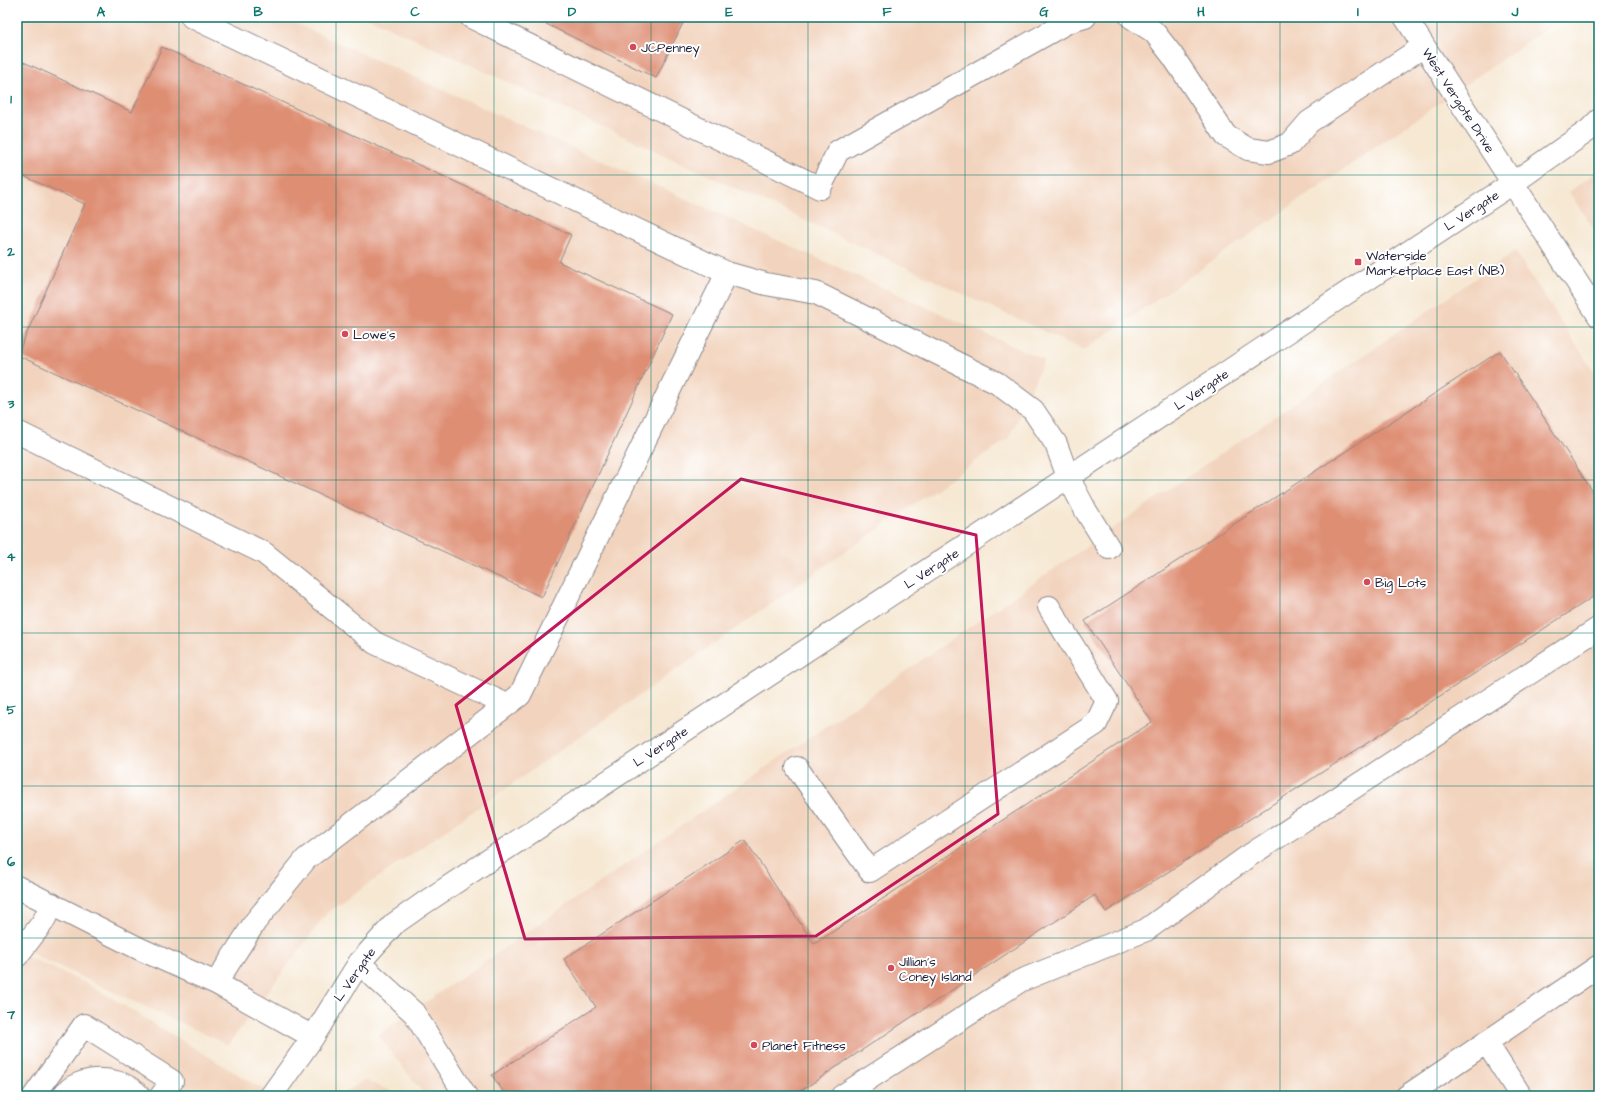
<svg xmlns="http://www.w3.org/2000/svg" width="1616" height="1113" viewBox="0 0 1616 1113" font-family="'Architects Daughter',sans-serif">
<style>
.built{fill:#f2d4be}
.building{fill:#de8e73}
.lines{fill:none;stroke-linecap:round;stroke-linejoin:round}
.minor-casing{stroke:#8c8587;stroke-width:24}
.minor{stroke:#fff;stroke-width:22}
.marked{fill:none;stroke:#c2185b;stroke-width:3;stroke-linejoin:round}
.grid{fill:none;stroke:#0f766e;stroke-width:1;stroke-opacity:0.55}
.poi-dot{fill:#d1495b;stroke:#fff;stroke-width:1.5}
.labels{text-anchor:middle;stroke-width:4;stroke-linejoin:round;paint-order:stroke}
.poi-label{font-size:13px;fill:#22223b;stroke:#fff;text-anchor:start}
.street-label{font-size:13px;fill:#22223b;stroke:#fff}
.neatline{fill:none;stroke:#0f766e;stroke-width:1.5}
.grid-label{font-size:13px;text-anchor:middle;font-weight:bold;fill:#0f766e}
</style>
<rect width="100%" height="100%" fill="#fff"/>
<filter id="ink" filterUnits="userSpaceOnUse"><feTurbulence type="fractalNoise" baseFrequency=".025" numOctaves="2"/><feDisplacementMap in="SourceGraphic" scale="8" xChannelSelector="R" yChannelSelector="G"/><feConvolveMatrix kernelMatrix="1 2 1 2 8 2 1 2 1" color-interpolation-filters="sRGB"/></filter>
<filter id="wash" filterUnits="userSpaceOnUse"><feTurbulence type="fractalNoise" baseFrequency=".012" numOctaves="4" result="noise"/><feDisplacementMap in="SourceGraphic" scale="16" xChannelSelector="R" yChannelSelector="G"/><feGaussianBlur stdDeviation="0.9" result="paint"/><feColorMatrix in="noise" values="0 0 0 0 0 0 0 0 0 0 0 0 0 0 0 0 0 1.4 0 .05"/><feComposite in="paint" operator="in"/></filter>
<g filter="url(#wash)">
<rect width="100%" height="100%" fill="#f6e8d3"/>
<path class="built" d="M17 17H281L1044 360 1009 438 327 913 228 1045 17 947Z
M367 17H1563L1084 350Z
M1599 170V237L1569 192Z
M1515 251 1599 380V1096H425L378 1035Z
M17 952 88 984 274 1096H17Z
M365 1080 402 1096H339Z"/>
<g id="blocks">
<path class="building" d="M532 17H686L656 78Z
M162 47 571 235 559 262 672 314 542 597 17 355 85 204 17 173V59L132 112Z
M1500 351 1599 501V593L1106 912 1095 895 793 1096H506L492 1075 596 1007 564 959 745 840 814 944 1152 722 1085 621Z"/>
</g>
</g>
<g filter="url(#ink)">
<use href="#blocks" fill-opacity="0" stroke="#8c8587" stroke-width="1"/>
<g class="lines">
<g class="minor-casing">
<path id="minor" d="M192 17 727 273 766 284 816 293 997 383 1033 410 1056 444 1068 477 1086 511 1109 548
M471 17 820 188 838 151 1068 22 1085 17
M1131 17 1154 32 1172 55 1226 136 1248 149 1269 152 1290 144 1309 122 1424 46
M1405 17 1599 316
M17 432 264 553 375 643 507 705
M797 768 870 871 1096 724 1107 701 1049 607
M17 887 140 949 216 983 313 1037
M17 956 43 922 52 904
M359 963 414 1013 466 1096
M216 983 255 922 306 859 520 695 727 273
M1486 1042 1521 1096
M34 1096 84 1025 172 1081 161 1096
M63 1096C78 1074 123 1075 139 1096
M271 1096 313 1037 359 963 394 924 424 903 1513 183 1589 130 1599 120
M842 1096 1020 981 1146 930 1247 857 1599 628
M1407 1096 1599 966"/>
</g>
<use href="#minor" class="minor"/>
</g>
</g>
<path class="marked" d="M741 479 976 535 998 814 816 936 525 939 456 705Z"/>
<path class="grid" d="M179 17V1096M336 17V1096M494 17V1096M651 17V1096M808 17V1096M965 17V1096M1122 17V1096M1280 17V1096M1437 17V1096M17 175H1599M17 327H1599M17 480H1599M17 633H1599M17 786H1599M17 938H1599"/>
<g class="poi-dot">
<circle cx="633" cy="47" r="4"/>
<rect x="1354" y="258" width="8" height="8" rx="2"/>
<circle cx="345" cy="334" r="4"/>
<circle cx="1367" cy="582" r="4"/>
<circle cx="891" cy="968" r="4"/>
<circle cx="754" cy="1045" r="4"/>
</g>
<g class="labels">
<g class="poi-label">
<text x="641" y="52">JCPenney</text>
<text x="1366" y="260">Waterside<tspan x="1366" dy="15">Marketplace East (NB)</tspan></text>
<text x="353" y="339">Lowe's</text>
<text x="1375" y="587">Big Lots</text>
<text x="899" y="966">Jillian's<tspan x="899" dy="15">Coney Island</tspan></text>
<text x="762" y="1050">Planet Fitness</text>
</g>
<g class="street-label">
<text transform="translate(1459 100) rotate(57)" y="5">West Vergote Drive</text>
<text transform="translate(1471 210) rotate(-33)" y="5">L Vergate</text>
<text transform="translate(1201 389) rotate(-34)" y="5">L Vergate</text>
<text transform="translate(931 568) rotate(-33)" y="5">L Vergate</text>
<text transform="translate(660 746) rotate(-33)" y="5">L Vergate</text>
<text transform="translate(354 974) rotate(-55)" y="5">L Vergate</text>
</g>
</g>
<rect width="1616" height="1113" fill="none" stroke="#fff" stroke-width="44"/>
<rect x="22" y="22" width="1572" height="1069" class="neatline"/>
<g class="grid-label">
<text x="101" y="16">A</text>
<text x="258" y="16">B</text>
<text x="415" y="16">C</text>
<text x="572" y="16">D</text>
<text x="729" y="16">E</text>
<text x="887" y="16">F</text>
<text x="1044" y="16">G</text>
<text x="1201" y="16">H</text>
<text x="1358" y="16">I</text>
<text x="1515" y="16">J</text>
<text x="11" y="103">1</text>
<text x="11" y="256">2</text>
<text x="11" y="408">3</text>
<text x="11" y="561">4</text>
<text x="11" y="714">5</text>
<text x="11" y="866">6</text>
<text x="11" y="1019">7</text>
</g>
</svg>
